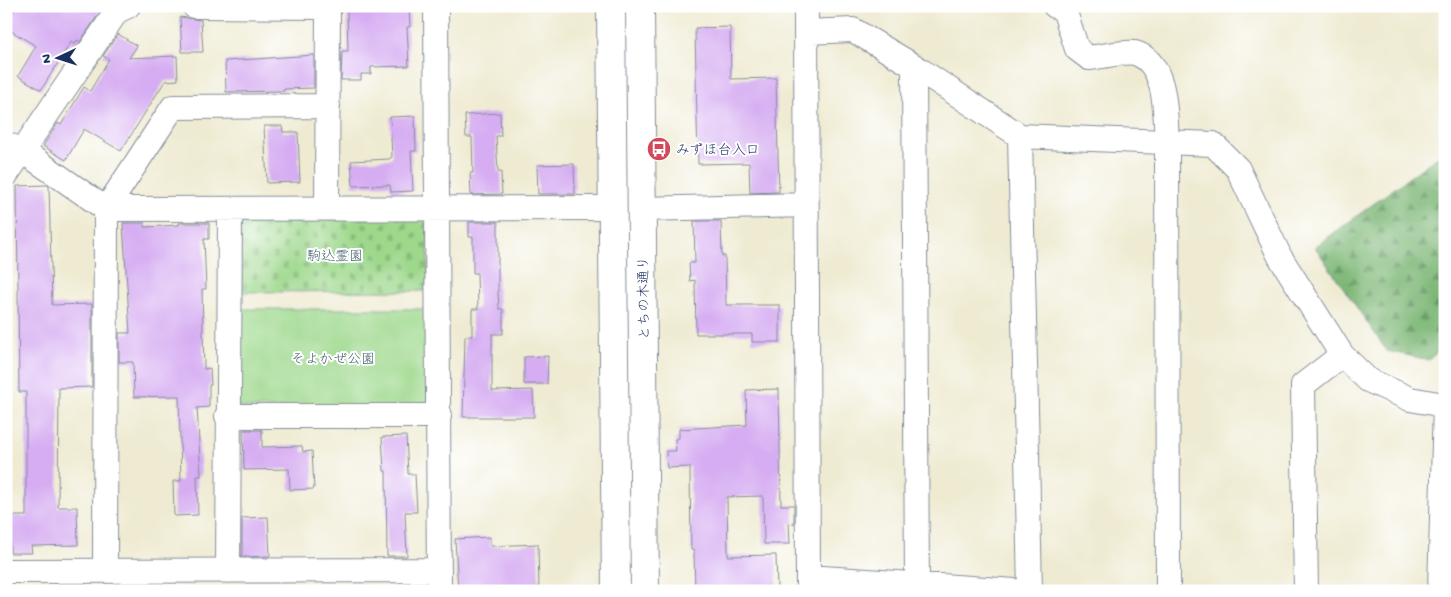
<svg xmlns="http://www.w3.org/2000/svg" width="1451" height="597" viewBox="0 0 1451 597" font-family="'Gochi Hand','Klee One',sans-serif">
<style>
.green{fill:#9dd88b;stroke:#5c8474}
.forest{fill:url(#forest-firs);stroke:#4c746a}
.cemetery{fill:url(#cemetery-stones);stroke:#5c8474}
.building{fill:#d6adf2}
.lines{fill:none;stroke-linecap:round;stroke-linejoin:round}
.minor-casing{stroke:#858d98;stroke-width:26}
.tertiary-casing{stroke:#858d98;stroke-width:30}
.minor{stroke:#fff;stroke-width:24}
.tertiary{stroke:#fff;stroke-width:28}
.labels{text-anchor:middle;stroke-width:4;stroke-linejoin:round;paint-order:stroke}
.poi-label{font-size:14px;fill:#1b2f5e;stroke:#fff;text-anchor:start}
.park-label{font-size:14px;fill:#42626c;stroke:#fff}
.street-label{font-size:14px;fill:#1b2f5e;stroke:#fff}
</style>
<defs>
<pattern id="forest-firs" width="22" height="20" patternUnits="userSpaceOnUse" patternTransform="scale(1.25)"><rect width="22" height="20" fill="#7eb877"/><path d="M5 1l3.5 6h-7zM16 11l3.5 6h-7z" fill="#669665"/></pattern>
<pattern id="cemetery-stones" width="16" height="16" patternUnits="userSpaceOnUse" patternTransform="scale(1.25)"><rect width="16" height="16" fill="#9dd88b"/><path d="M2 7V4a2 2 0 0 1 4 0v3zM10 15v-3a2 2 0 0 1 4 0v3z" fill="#87ba7a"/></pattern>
</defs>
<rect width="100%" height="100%" fill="#fff"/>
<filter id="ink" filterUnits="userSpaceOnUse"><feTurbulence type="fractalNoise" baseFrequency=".02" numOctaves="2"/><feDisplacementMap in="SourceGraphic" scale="10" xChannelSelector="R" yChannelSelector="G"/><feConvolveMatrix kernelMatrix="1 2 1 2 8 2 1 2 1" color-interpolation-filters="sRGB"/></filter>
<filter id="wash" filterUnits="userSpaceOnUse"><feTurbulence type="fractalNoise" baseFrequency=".0096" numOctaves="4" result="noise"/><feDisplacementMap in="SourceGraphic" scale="20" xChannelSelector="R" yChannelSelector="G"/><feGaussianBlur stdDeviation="1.12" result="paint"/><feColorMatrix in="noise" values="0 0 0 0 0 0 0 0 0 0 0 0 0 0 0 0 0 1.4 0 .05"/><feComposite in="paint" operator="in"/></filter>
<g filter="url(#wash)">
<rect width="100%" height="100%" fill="#efebd3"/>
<path class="green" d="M237 309H429V407L238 408Z"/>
<path class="forest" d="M1445 151V344L1429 360 1387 351 1315 247Z"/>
<path class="cemetery" d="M428 218V291L242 292 241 220Z"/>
<g id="blocks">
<path class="building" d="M16 6H104L80 42 77 40 75 45 71 42 41 90 18 76 36 46 6 28V23Z
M347 6H409L410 27H407L409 66 371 67V74H361V80H341L342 51H348Z
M180 17 201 20 203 52H182Z
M730 27 731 79 776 78 779 192 750 193 749 163 698 164 695 28Z
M118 34 137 46 129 58 177 56 178 80 165 81 121 151 84 129 66 160 43 146 58 123 61 125 84 87 90 91 109 59 103 56Z
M314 55V88L284 89V91L226 92 225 61Z
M500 113 501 136H496L498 172H501L502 194 471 195 470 173H473L472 137H466L465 115Z
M415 116 416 151H411L413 191 391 192 390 185 353 186 351 161 389 159 392 157 390 117Z
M264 126H282L283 132H298L300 182 267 183Z
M574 164 575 194H538L537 165Z
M47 185 49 186 52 305 92 304V387L59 388 58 507H77L78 545 31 546 32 553H10V541H6V516H26V392H19L17 186Z
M694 221H721L722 256H725L726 305H780V342H752V334H696L695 280 690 281 689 263H695Z
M469 222H498V292L499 309H503V334H492V391L533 390 534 417H463L465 336H472V309H478L477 273H473V237H469Z
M123 223H145V227L179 225V223H209V239H204L206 289H202L204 369 210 368 211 385H209V407L197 408 201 476H197L198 515 174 516 173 481H181L179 396 134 397 133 362H119V333H130Z
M548 356 547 384H524V357Z
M779 389 781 505H794V524L789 523 790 544H764L763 496 727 497 728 556 776 555 777 589 695 591 694 550H691L690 467 667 468 666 451H676L675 439 679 438V429L747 425 746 390Z
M243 430H262V447L302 446 303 452 312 451 314 489 290 490 289 469 244 470Z
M406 436 408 474H415L417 512H405L407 556H387L386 471H384L382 437Z
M268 517 270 556 242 557V518Z
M490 537V546L538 544 539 591H458L455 539Z"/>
</g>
</g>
<g filter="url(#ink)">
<use href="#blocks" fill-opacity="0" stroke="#858d98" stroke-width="1"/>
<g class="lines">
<g class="minor-casing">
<path id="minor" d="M194 6 328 7
M436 6 439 591
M806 6 808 591
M1055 6 1064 9 1077 49 1089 58C1100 57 1125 51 1135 53 1168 63 1165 116 1167 143L1168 591
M806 32 853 30 914 66 1020 136 1213 144 1238 169 1280 257 1342 355 1368 380 1410 399 1444 405
M914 66 917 584
M1020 136 1030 591
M6 144 21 150 106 209 613 208
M6 175 117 11 128 6
M327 207 328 6
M642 209 806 205
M227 416H439
M6 571 439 570
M105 571 106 209 173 107 328 106
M228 571 230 209
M808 577 1015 591
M1306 591 1303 385 1342 355
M1440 591 1445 404"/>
</g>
<g class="tertiary-casing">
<path id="tertiary" d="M611 6 616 591
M640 6 645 591"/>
</g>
<use href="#minor" class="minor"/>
<use href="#tertiary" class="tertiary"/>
</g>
</g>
<defs>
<g id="bus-disc" transform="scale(1.25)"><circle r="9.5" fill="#d1495b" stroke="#fff"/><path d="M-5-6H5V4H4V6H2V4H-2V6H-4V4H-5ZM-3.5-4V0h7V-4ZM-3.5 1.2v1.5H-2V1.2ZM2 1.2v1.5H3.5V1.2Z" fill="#fff"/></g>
</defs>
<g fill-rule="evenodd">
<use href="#bus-disc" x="659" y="149"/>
</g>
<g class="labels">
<g class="poi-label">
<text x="676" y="154">みずほ台入口</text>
</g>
<g class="park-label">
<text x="335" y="260">駒込霊園</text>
<text x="333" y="363">そよかぜ公園</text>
</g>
<g class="street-label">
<text transform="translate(643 298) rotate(-91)" y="5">とちの木通り</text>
</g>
</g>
<rect width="1451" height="597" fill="none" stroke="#fff" stroke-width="25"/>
<g transform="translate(58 58) rotate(266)" stroke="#ffffff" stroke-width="4" paint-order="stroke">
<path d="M0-4L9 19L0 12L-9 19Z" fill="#1b2f5e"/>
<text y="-8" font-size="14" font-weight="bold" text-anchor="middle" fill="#1b2f5e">N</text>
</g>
</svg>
